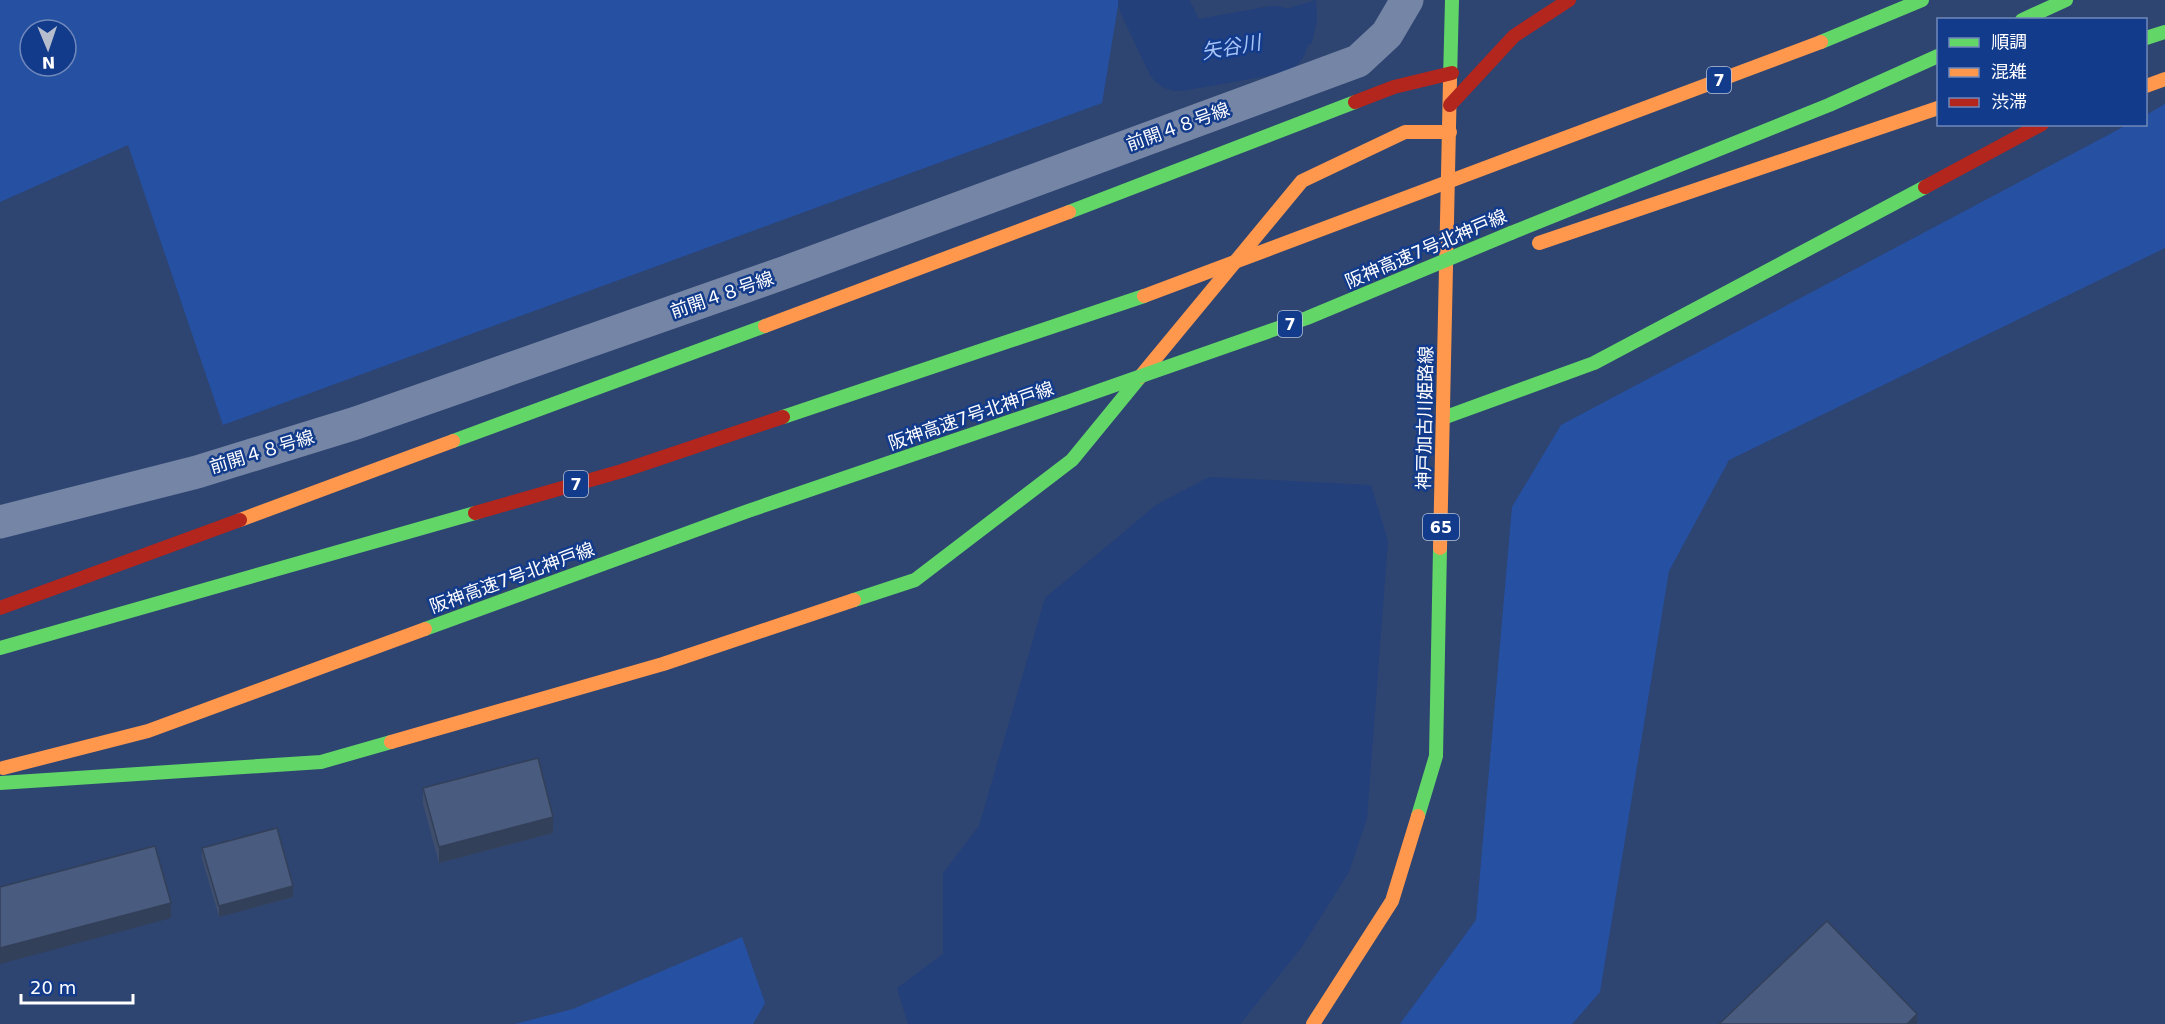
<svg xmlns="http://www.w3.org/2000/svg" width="2165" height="1024" viewBox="0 0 2165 1024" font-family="'DejaVu Sans','Noto Sans JP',sans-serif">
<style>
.green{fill:#2651a3;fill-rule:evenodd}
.water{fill:#23407b}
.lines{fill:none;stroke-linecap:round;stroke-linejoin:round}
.river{stroke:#23407b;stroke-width:68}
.street{stroke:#7585a5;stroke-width:33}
.fast{stroke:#63d668;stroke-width:14}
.slow{stroke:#ff974d;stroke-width:14}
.jam{stroke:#b3261e;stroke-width:14}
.fast-bridge{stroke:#63d668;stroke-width:14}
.slow-bridge{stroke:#ff974d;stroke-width:14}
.wall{fill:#3f4e6d}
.shaded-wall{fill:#334059}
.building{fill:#495b7f;stroke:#334059;stroke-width:1.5}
.labels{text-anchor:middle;stroke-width:5;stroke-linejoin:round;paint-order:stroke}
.shield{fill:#133b8c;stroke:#b8c4dc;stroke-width:1.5}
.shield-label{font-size:16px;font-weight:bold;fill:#fff}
.street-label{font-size:18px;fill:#fff;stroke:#133b8c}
.water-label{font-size:20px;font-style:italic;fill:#a7c4f8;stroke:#133b8c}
</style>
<rect width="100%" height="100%" fill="#2e4471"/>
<path class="green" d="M0 0H1119L1102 103 223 425 128 145 0 202ZM30 30H66V66H30Z
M2165 104V248L1729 460 1669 571 1600 992 1572 1024H1400L1476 920 1512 507 1561 425 2127 125 2146 124V115Z
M742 937 765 1003 753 1024H515L573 1009Z"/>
<path class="water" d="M1316 0 1317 19 1312 43 1230 74 1184 40Z
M1209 477 1371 485 1388 541 1367 818 1349 872 1301 948 1240 1024H908L897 988 943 954V873L979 826 1045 598 1156 505Z"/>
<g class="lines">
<path class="river" d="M1152 0 1179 57 1274 40"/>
<path class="street" d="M0 522 197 472 356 423 786 272 1358 61 1387 34 1407 0"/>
<path class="fast" d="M2022 20 2066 0
M2146 38 2165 32
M1821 42 1922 0
M1450 80 1452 0
M1069 212 1355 102
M1511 233 1829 105 1938 56
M783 417 1144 296
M1443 418 1594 363 1925 187
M453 441 765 326
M854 600 915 580 1072 460 1140 377
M425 629 748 511 1064 403
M0 648 475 513
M0 783 321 762 391 742
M1418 816 1436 756 1440 548"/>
<path class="slow" d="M2146 86 2165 79
M1514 157 1821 42
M1539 243 1938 108
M765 326 1069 212
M1140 377 1302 181 1405 132H1450
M240 520 453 441
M1440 548 1450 80
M391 742 663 664 854 600
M3 768 148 731 425 629
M1313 1024 1392 901 1418 816"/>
<path class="jam" d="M1355 102 1394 87 1452 73
M1450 105 1514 36 1569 0
M1925 187 2042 124
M475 513 622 471 783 417
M0 608 240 520"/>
<path class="fast-bridge" d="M1064 403 1307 318 1511 233"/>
<path class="slow-bridge" d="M1144 296 1514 157"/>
</g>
<path class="wall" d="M423 788 553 833 439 863 423 804Z
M202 848 293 897 219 917 202 859Z"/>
<path class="shaded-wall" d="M553 817V833L439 863V847Z
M293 886V897L219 917V906Z
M171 903V918L0 964V948Z
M1917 1014V1024H1907Z"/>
<path class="building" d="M538 758 553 817 439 847 423 788Z
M277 828 293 886 219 906 202 848Z
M155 846 171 903 0 948V887Z
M1827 921 1917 1014 1907 1024H1719Z"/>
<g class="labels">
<g class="shield">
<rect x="1707" y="67" width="24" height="26" rx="4.5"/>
<rect x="1278" y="311" width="24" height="26" rx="4.5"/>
<rect x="564" y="471" width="24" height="26" rx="4.5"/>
<rect x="1423" y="514" width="36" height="26" rx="4.5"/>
</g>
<g class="shield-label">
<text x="1719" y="86">7</text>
<text x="1290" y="330">7</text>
<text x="576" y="490">7</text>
<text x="1441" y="533">65</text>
</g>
<g class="street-label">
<text transform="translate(1178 127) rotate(-20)" y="6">前開４８号線</text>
<text transform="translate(1426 249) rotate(-23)" y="6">阪神高速7号北神戸線</text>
<text transform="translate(722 295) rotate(-19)" y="6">前開４８号線</text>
<text transform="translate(971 416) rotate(-19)" y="6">阪神高速7号北神戸線</text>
<text transform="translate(1425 418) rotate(-89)" y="6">神戸加古川姫路線</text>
<text transform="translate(262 452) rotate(-17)" y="6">前開４８号線</text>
<text transform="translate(512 578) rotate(-20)" y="6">阪神高速7号北神戸線</text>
</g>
<g class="water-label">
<text transform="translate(1231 47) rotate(-10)" y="7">矢谷川</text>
</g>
</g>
<rect x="1937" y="18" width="210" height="108" fill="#133b8c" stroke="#7189ba" stroke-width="1.5"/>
<rect x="1949" y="38" width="30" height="9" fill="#63d668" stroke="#7189ba" stroke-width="1.5"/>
<text x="1991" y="48" font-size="18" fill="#ffffff">順調</text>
<rect x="1949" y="68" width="30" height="9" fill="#ff974d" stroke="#7189ba" stroke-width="1.5"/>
<text x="1991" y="78" font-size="18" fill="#ffffff">混雑</text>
<rect x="1949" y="98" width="30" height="9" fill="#b3261e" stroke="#7189ba" stroke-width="1.5"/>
<text x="1991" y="108" font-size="18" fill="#ffffff">渋滞</text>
<g transform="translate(48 48) rotate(178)"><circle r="28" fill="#133b8c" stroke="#7189ba" stroke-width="1.5"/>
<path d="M0-4.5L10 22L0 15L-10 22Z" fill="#b6becd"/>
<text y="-9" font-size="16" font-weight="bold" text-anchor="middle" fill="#ffffff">N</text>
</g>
<path d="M21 994v9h112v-9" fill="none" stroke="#ffffff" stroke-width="3"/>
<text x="30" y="994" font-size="18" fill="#ffffff" stroke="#133b8c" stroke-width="4.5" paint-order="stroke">20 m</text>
</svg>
